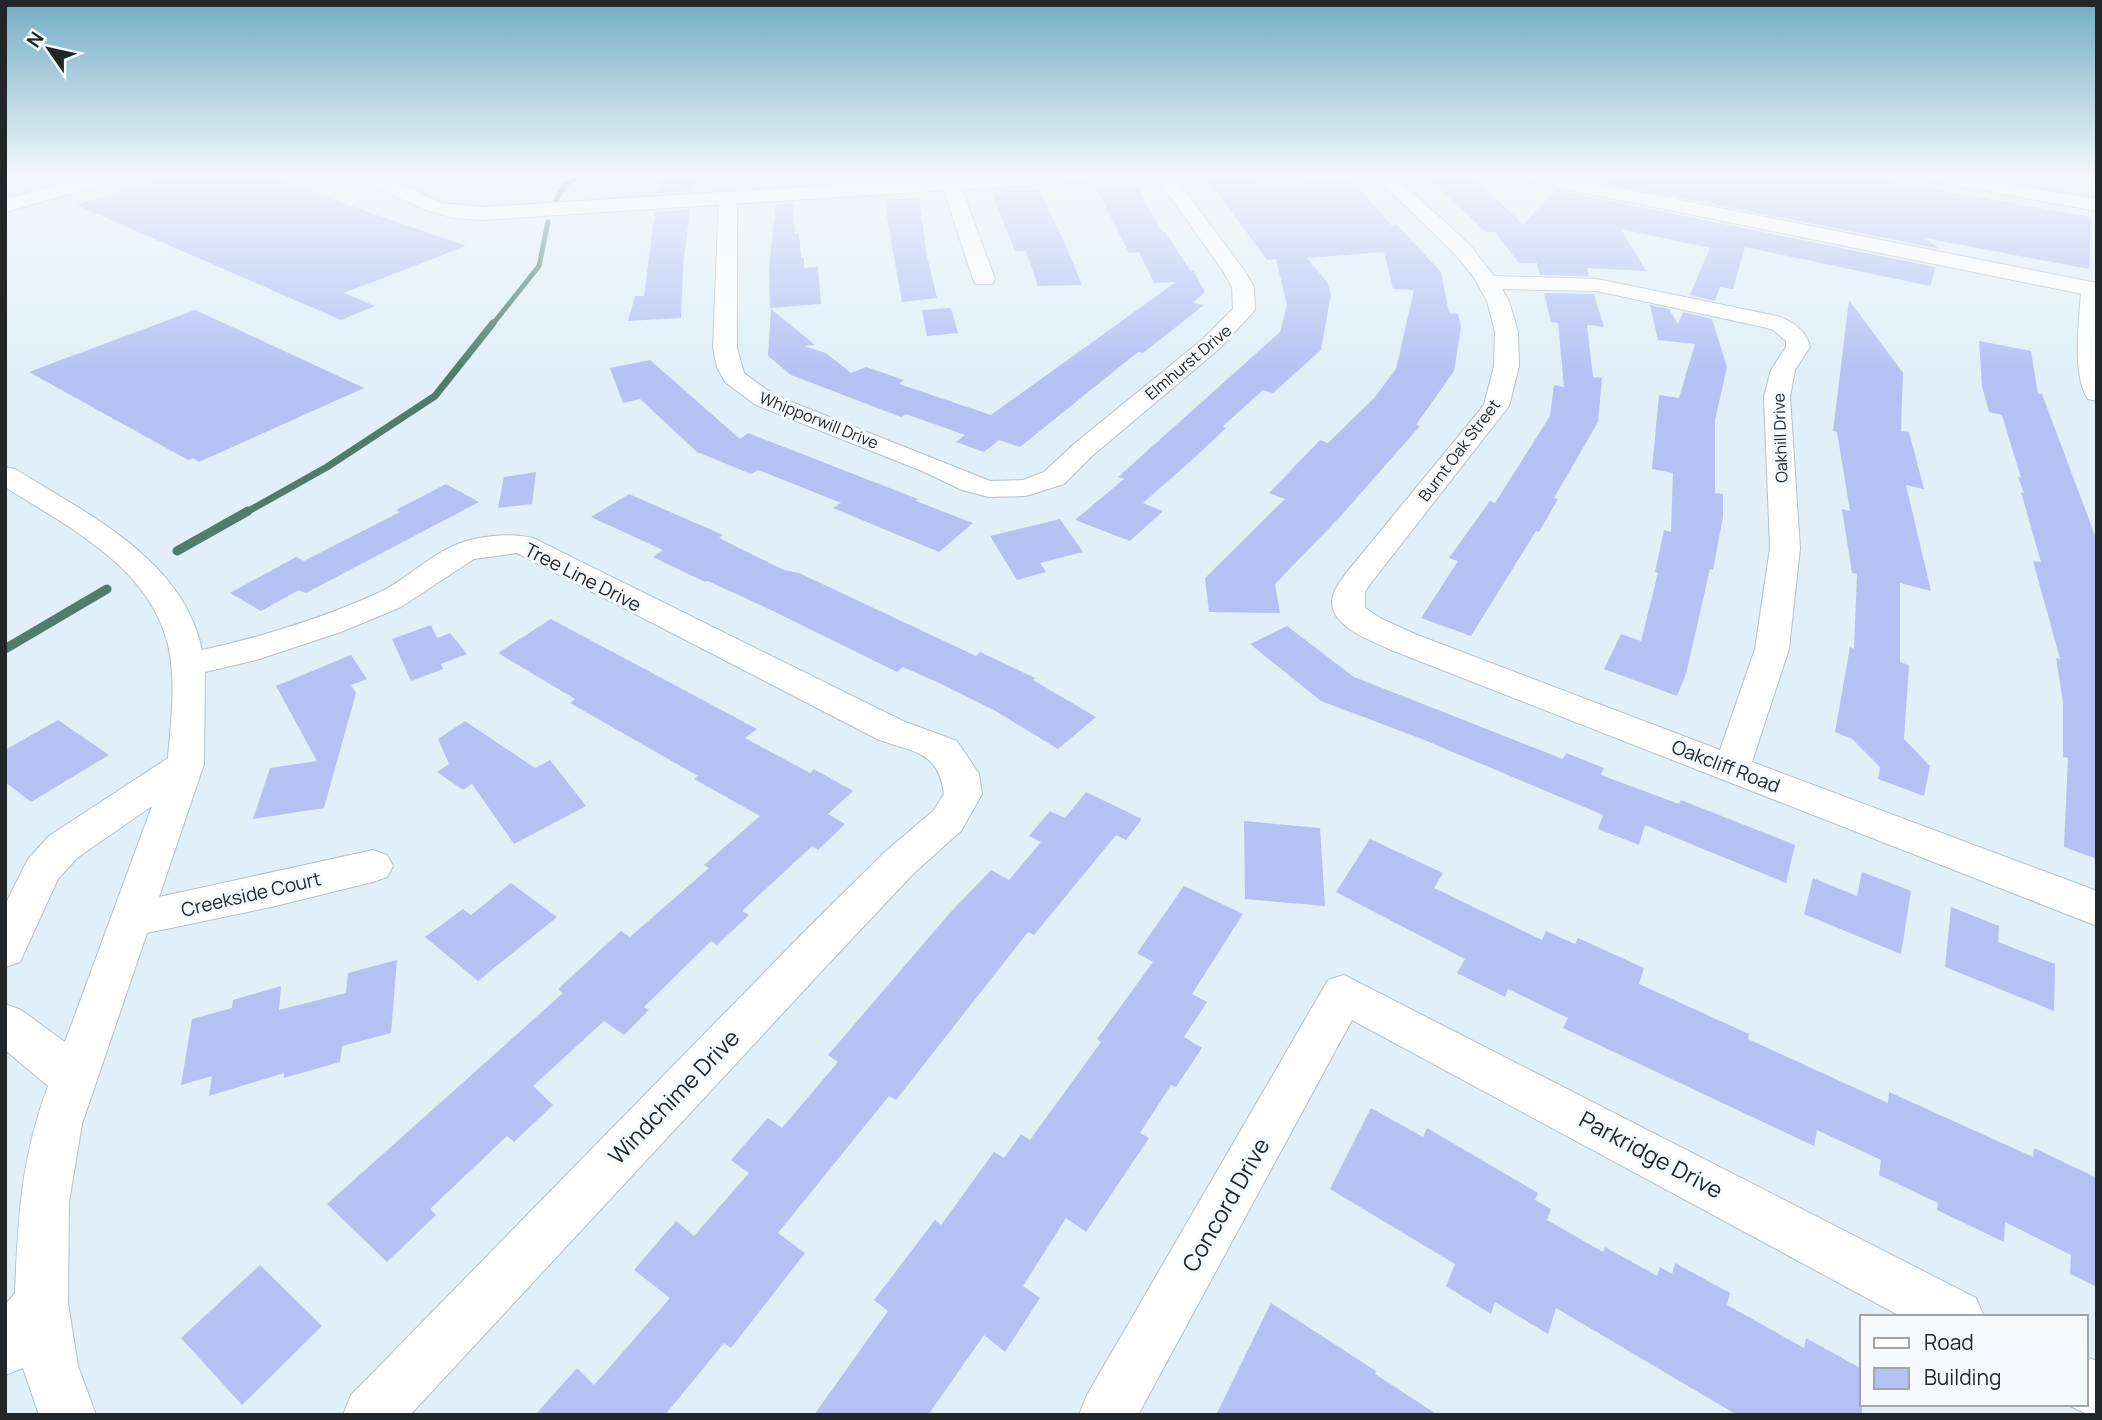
<svg xmlns="http://www.w3.org/2000/svg" width="2102" height="1420" viewBox="0 0 2102 1420" font-family="Manrope,sans-serif">
<style>
.lines{fill:none;stroke-linecap:round;stroke-linejoin:round}
.stream-far2{stroke:#4f7c6f;stroke-width:5}
.stream-far1{stroke:#4f7c6f;stroke-width:7}
.stream{stroke:#4f7c6f;stroke-width:9}
.building{fill:#b5c1f3}
.minor-casing{stroke:#b3c0ca;stroke-width:2}
.tertiary-casing{stroke:#b3c0ca;stroke-width:2}
.minor{fill:#fff;fill-rule:evenodd}
.tertiary{fill:#fff;fill-rule:evenodd}
.labels{text-anchor:middle;stroke-width:6;stroke-linejoin:round;paint-order:stroke}
.far-street-label{font-size:16px;fill:#212629;stroke:#f5fafe}
.street-label{font-size:19px;fill:#212629;stroke:#f5fafe}
.near-street-label{font-size:23px;fill:#212629;stroke:#f5fafe}
</style>
<rect width="100%" height="100%" fill="#e1eff8"/>
<g class="lines">
<path class="stream-far2" d="M556 200 565 185 581 175
M492 325 539 266 548 222"/>
<path class="stream-far1" d="M245 513 327 467 435 396 493 323"/>
<path class="stream" d="M177 551 248 511
M5 649 107 589"/>
</g>
<path class="building" d="M176 175H262L466 246 344 293 375 306 341 320 76 205Z
M695 175 692 191 658 193 662 177Z
M1458 175 1465 181H1477L1523 224 1556 190 1936 267 1930 286 1745 247 1733 289 1720 287 1715 301 1690 295 1710 248 1621 229 1646 271 1587 268 1589 276 1540 275 1537 263H1519L1495 232H1486L1426 176Z
M1853 175 2091 217 2089 269 1924 238 1940 249 1570 176Z
M1253 176 1260 185 1353 181 1392 226 1397 225 1441 272 1449 313 1458 314 1461 327 1454 371 1416 425 1420 426 1339 518 1275 584 1280 613 1209 612 1205 578 1285 499 1269 493 1320 440 1328 443 1375 397 1396 369 1414 290 1393 289 1384 252 1307 258 1327 282 1331 294 1321 350 1273 393 1263 390 1222 427 1226 428 1193 459 1143 503 1163 511 1130 541 1075 520 1124 479 1118 477 1280 332 1287 305 1276 259 1267 260 1207 179Z
M1136 184 1162 232H1165L1191 272 1193 270 1205 292 1193 303 1204 305 1143 353 1138 352 1020 447 999 440 984 452 956 442 965 435 906 414 901 417 791 375 768 356 771 309 815 345 804 346 826 353 851 373 866 367 904 380 899 384 991 415 1176 282 1154 283 1139 252 1129 253 1095 186Z
M1039 190 1063 239 1082 285 1038 286 1026 251H1015L992 193Z
M919 198 927 256 937 298 902 302 884 200Z
M793 203 795 234 799 233 801 258H804V268L818 267 821 304 770 308 769 269 776 204Z
M690 209 683 267 681 318 628 321 635 296H644L655 212Z
M1544 293 1594 294 1604 327 1587 325 1593 377 1602 378 1598 422 1554 498 1558 499 1539 532 1536 531 1471 636 1421 618 1458 561 1449 558 1490 501 1495 503 1550 416 1554 385 1564 387 1558 323 1551 322Z
M1849 300 1903 373 1901 431 1909 432 1924 489 1906 485 1931 591 1900 583V662L1909 665 1904 739 1930 766 1924 796 1878 779 1880 767 1852 739 1835 732 1850 647 1854 649 1857 574 1852 573 1842 509 1850 511 1837 432 1833 431Z
M1650 305 1669 309 1678 324 1683 312 1712 319 1727 367 1715 420V493L1723 494V517L1713 570 1710 569 1686 674 1677 696 1604 669 1621 634 1641 641 1658 573 1655 572 1664 530 1671 532 1673 473 1652 469 1659 395 1679 398 1695 344 1658 340Z
M951 308 958 333 927 336 922 310Z
M195 310 241 331 364 388 199 462 193 458 188 460 29 372Z
M1979 341 2031 351 2038 394H2042L2097 541V859L2064 847 2068 758 2063 757V702L2056 658 2060 659 2033 561 2041 562 2021 492 2024 493 2018 477 2021 478 2002 415 1989 412 1982 386Z
M650 360 740 439 748 433 918 499 916 501 973 523 939 552 833 508 841 503 758 470 751 474 697 452 640 399 623 403 610 368Z
M536 472 532 504 498 508 504 477Z
M446 484 479 502 306 593 299 590 261 611 230 593 296 557 304 561 400 512 396 510Z
M629 494 723 535 719 538 784 570 799 573 976 656 980 652 1035 678 1033 680 1096 717 1058 749 994 710 935 681 903 667 897 672 773 611 708 581 705 582 653 557 663 550 591 517Z
M1060 519 1083 552 1040 563 1046 572 1017 580 990 536Z
M551 619 757 729 745 738 810 773 814 769 853 791 828 814 845 824 818 850 812 846 742 911 749 915 717 945 711 941 644 1007 649 1010 624 1035 604 1021 533 1086 553 1105 514 1142 507 1136 430 1209 436 1215 387 1262 327 1204 563 993 558 989 621 931 630 937 709 868 704 865 760 816 694 779 698 776 570 703 575 699 498 653Z
M431 625 437 638 450 633 467 654 441 664 443 669 411 681 392 639Z
M1287 626 1354 677 1563 759 1566 753 1604 768 1601 775 1679 804 1681 800 1795 845 1786 883 1645 825 1639 845 1598 829 1603 815 1422 739 1321 701 1250 644Z
M351 655 367 679 351 685 356 693 324 808 253 819 270 768 317 761 276 686Z
M58 720 109 755 31 802 5 782V750Z
M465 721 535 768 550 760 586 806 514 844 472 784 463 790 437 772 449 764 438 739Z
M1086 792 1142 819 1126 840 1116 835 1034 935 1028 932 896 1100 889 1096 778 1233 805 1253 731 1348 724 1343 665 1415H535L577 1368 594 1385 670 1298 634 1270 676 1221 694 1236 749 1173 731 1160 768 1118 782 1128 838 1062 828 1055 949 914 991 870 1009 880 1041 842 1029 836 1050 811 1065 818Z
M1244 821 1320 828 1325 906 1245 899Z
M1370 839 1443 873 1434 888 1542 940 1546 931 1575 944 1578 938 1644 968 1639 984 1749 1034 1748 1039 1888 1103 1889 1092 2033 1157 2034 1148 2097 1178V1287L2070 1274 2071 1255 2005 1222 2004 1242 1937 1210 1938 1203 1879 1175 1881 1160 1817 1130 1814 1146 1563 1028 1568 1018 1508 989 1505 997 1457 973 1465 959 1336 892Z
M1862 872 1911 891 1901 954 1804 914 1813 878 1857 896Z
M511 883 557 917 478 981 425 937 463 909 471 915Z
M1184 886 1243 914 1192 994 1207 1002 1184 1037 1202 1048 1176 1087 1171 1085 1140 1133 1149 1138 1086 1232 1066 1218 1023 1286 1040 1298 1005 1352 984 1335 928 1415H814L888 1311 874 1300 935 1220 941 1225 994 1152 1004 1158 1021 1134 1030 1140 1101 1042 1097 1039 1153 962 1137 953Z
M1951 907 1999 926 1998 942 2055 964 2054 1011 1945 967Z
M397 960 391 1033 342 1046 340 1062 284 1078V1073L209 1096 212 1076 181 1085 192 1019 232 1008 233 1000 281 986 279 1010 346 993 348 973Z
M1371 1108 1423 1137 1427 1128 1538 1193 1535 1200 1551 1209 1547 1220 1603 1252 1605 1247 1657 1276 1660 1267 1672 1274 1675 1263 1730 1293 1727 1305 1804 1348 1806 1338 1862 1369V1415H1737L1556 1308 1548 1334 1495 1302 1491 1314 1446 1286 1455 1264 1330 1189Z
M260 1265 322 1326 242 1405 181 1338Z
M1271 1303 1376 1371 1375 1374 1438 1415H1216Z"/>
<g class="lines">
<g class="minor-casing">
<path id="minor" d="M832 175H850L854 191 852 195H838Z
M1155 175H1173L1244 270 1254 287 1255 310 1219 349 1092 456 1064 484 1026 496 989 497 962 490 922 471 756 405 725 382 717 367 713 348 719 198 728 192 737 198V348L744 373 774 395 990 481 1023 480 1044 472 1074 444 1203 339 1233 309 1232 287 1223 271Z
M1374 175H1393L1469 244 1494 276 1597 279 1777 316C1792 321 1807 331 1810 347L1795 370 1790 397 1800 548 1789 649 1752 762 2097 891V926L1391 650C1373 641 1332 628 1332 602 1332 591 1341 580 1347 572L1484 405 1494 366 1495 332 1487 301 1473 276 1454 253ZM1502 289 1597 291 1763 327 1773 330 1786 341V347L1771 370 1764 397 1770 548 1755 649 1720 750 1415 634 1382 619 1365 608V592L1371 583 1509 406 1519 366 1518 332 1509 301Z
M1917 175H1955L2097 199V211L1926 180Z
M951 178 960 184 995 279 992 284H976L973 279 942 184Z
M2092 282 2097 284V401L2088 399C2071 374 2080 319 2081 289L2084 284Z
M5 467 15 469C86 513 184 560 202 650 261 637 320 619 376 594 403 582 426 558 453 546 475 536 510 532 533 538L903 721 957 741 979 774 982 794 961 831 914 873 834 958 410 1415H343L351 1395 804 932 886 851 933 811 944 794C938 750 914 753 877 739L517 553 474 559 401 607 341 632 256 660 205 672 204 764 159 897 373 850 387 855 393 866 387 877 373 882 271 907 147 933 82 1124 69 1202 68 1303 78 1366 96 1415H39L23 1368 5 1375V1305L15 1293C18 1218 21 1158 48 1086L5 1050V1004L21 1010 65 1042 152 806 77 858 58 879 20 962 5 967V905L28 859 49 836 168 758C171 720 177 678 167 641 147 566 67 526 5 487Z
M1344 975 1976 1298 1984 1317H1902L1352 1020 1138 1415H1079L1087 1395 1328 980Z
M2086 1357 2097 1361V1415H2089L2066 1404H2086Z"/>
</g>
<g class="tertiary-casing">
<path id="tertiary" d="M94 175H125L122 179 5 212V199Z
M359 175H384L441 203 482 207 1000 175H1098L1095 179 1088 181 482 220C432 219 404 200 362 179Z
M1144 175H1178L1175 179H1147Z
M1516 175H1554L2097 283V297L1526 181 1519 179Z"/>
</g>
<use href="#minor" class="minor"/>
<use href="#tertiary" class="tertiary"/>
</g>
<linearGradient id="sky" x2="0" y2="1"><stop stop-color="#73acc4"/><stop offset="0.47" stop-color="#f2f8fc"/><stop offset="1" stop-color="#f2f8fc" stop-opacity="0"/></linearGradient>
<rect width="2102" height="373" fill="url(#sky)"/>
<g class="labels">
<g class="far-street-label">
<text transform="translate(1188 362) rotate(-40)" y="6">Elmhurst Drive</text>
<text transform="translate(819 420) rotate(22)" y="6">Whipporwill Drive</text>
<text transform="translate(1780 438) rotate(-92)" y="6">Oakhill Drive</text>
<text transform="translate(1459 450) rotate(-53)" y="6">Burnt Oak Street</text>
</g>
<g class="street-label">
<text transform="translate(583 577) rotate(27)" y="7">Tree Line Drive</text>
<text transform="translate(1726 766) rotate(21)" y="7">Oakcliff Road</text>
<text transform="translate(251 894) rotate(-13)" y="7">Creekside Court</text>
</g>
<g class="near-street-label">
<text transform="translate(674 1097) rotate(-46)" y="8">Windchime Drive</text>
<text transform="translate(1651 1155) rotate(28)" y="8">Parkridge Drive</text>
<text transform="translate(1226 1205) rotate(-60)" y="8">Concord Drive</text>
</g>
</g>
<rect width="2102" height="1420" fill="none" stroke="#212629" stroke-width="14"/>
<rect x="1860" y="1315" width="228" height="91" fill="#f5fafe" stroke="#a0a5a9" stroke-width="2"/>
<rect x="1874" y="1338" width="35" height="10" fill="#ffffff" stroke="#a0a5a9" stroke-width="2"/>
<text x="1924" y="1350" font-size="21" fill="#212629">Road</text>
<rect x="1874" y="1368" width="35" height="21" fill="#b5c1f3" stroke="#a0a5a9" stroke-width="2"/>
<text x="1924" y="1385" font-size="21" fill="#212629">Building</text>
<g transform="translate(49 49) rotate(304)" stroke="#f5fafe" stroke-width="5" paint-order="stroke">
<path d="M0-5L12 26L0 18L-12 26Z" fill="#212629"/>
<text y="-10" font-size="19" font-weight="bold" text-anchor="middle" fill="#212629">N</text>
</g>
</svg>
